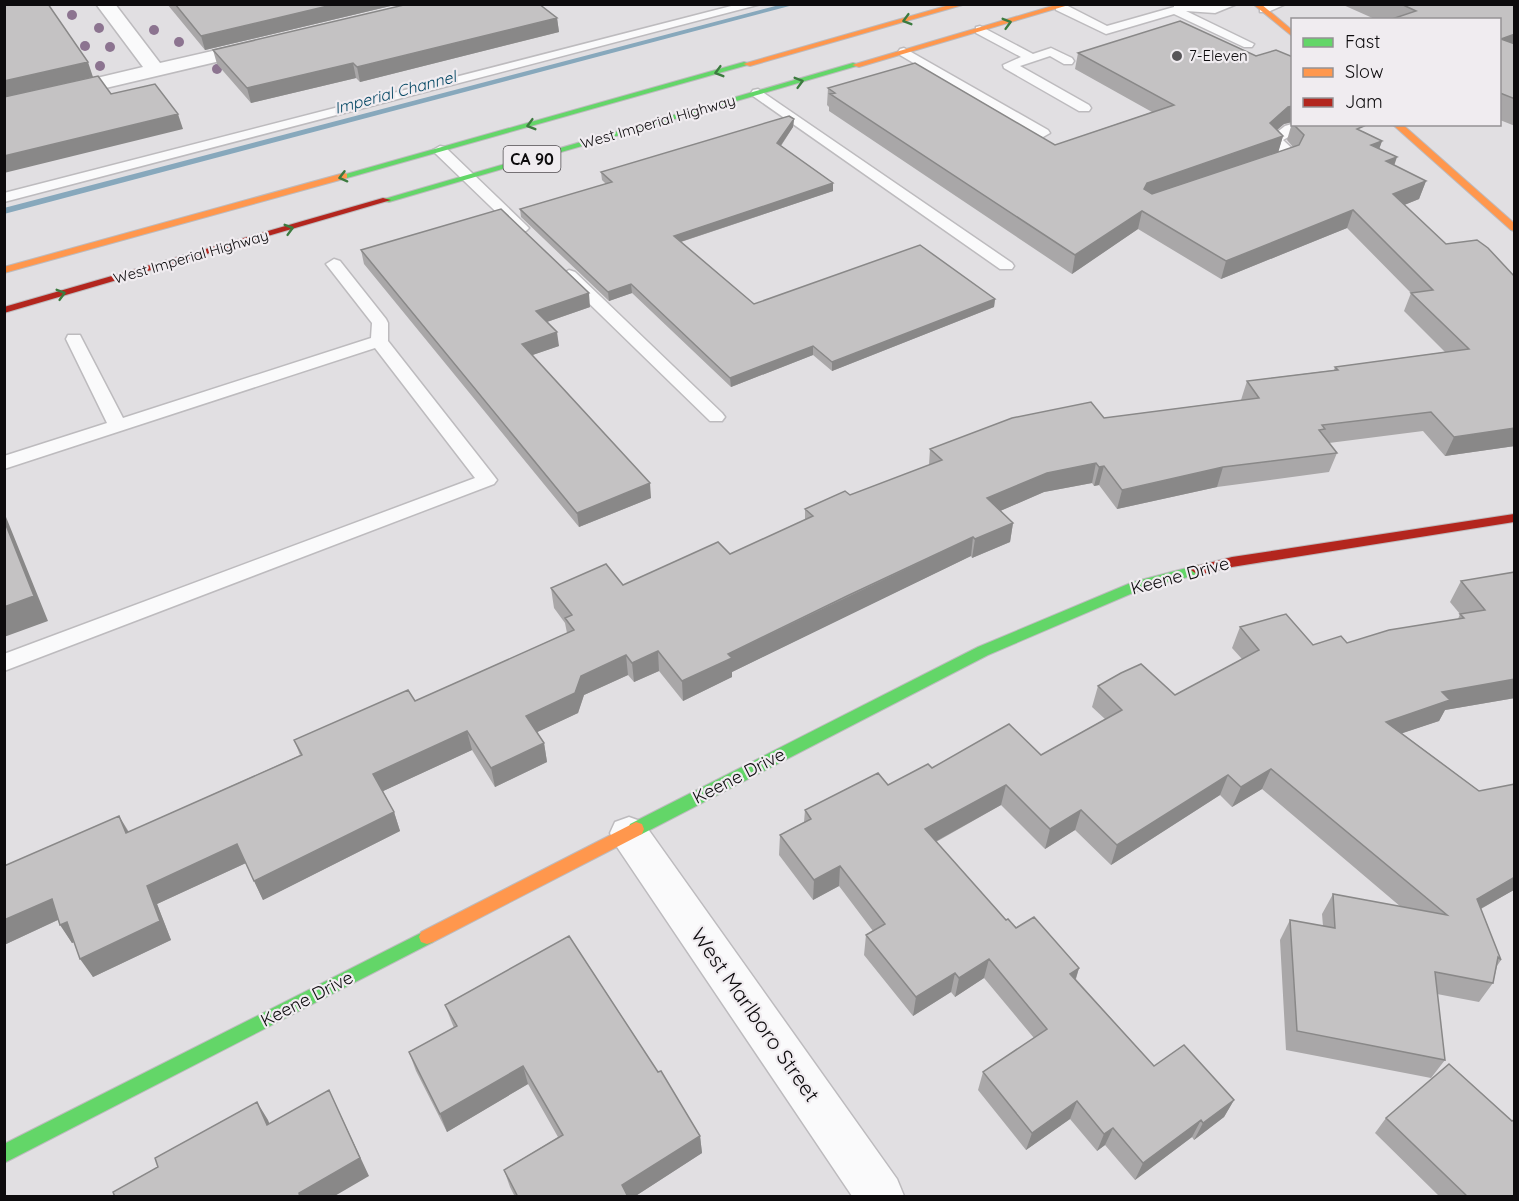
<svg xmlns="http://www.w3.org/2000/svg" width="1519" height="1201" viewBox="0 0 1519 1201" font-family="Quicksand,sans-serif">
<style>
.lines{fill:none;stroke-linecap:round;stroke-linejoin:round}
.stream{fill:#87a8bc;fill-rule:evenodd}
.lane-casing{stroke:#bdbbbe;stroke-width:3}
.street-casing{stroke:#bdbbbe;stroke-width:3}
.fast-casing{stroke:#bdbbbe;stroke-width:2}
.slow-casing{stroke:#bdbbbe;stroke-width:2}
.jam-casing{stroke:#bdbbbe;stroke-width:2}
.lane{fill:#fafafb;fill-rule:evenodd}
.street{fill:#fafafb;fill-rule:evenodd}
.fast{fill:#63d668;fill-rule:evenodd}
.slow{fill:#ff974d;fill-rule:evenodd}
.jam{fill:#b3261e;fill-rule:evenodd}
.tree{fill:#8c7490}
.wall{fill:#a9a7a8}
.shaded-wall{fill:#898888}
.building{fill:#c4c2c3;stroke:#898888;stroke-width:1.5}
.oneway{stroke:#3c7b3f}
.poi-dot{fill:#575558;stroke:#f0ecf0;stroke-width:2}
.labels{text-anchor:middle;stroke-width:4.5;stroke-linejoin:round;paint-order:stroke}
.far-poi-label{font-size:15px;fill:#0d0b0d;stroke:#f0ecf0;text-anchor:start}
.far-street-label{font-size:15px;fill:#0d0b0d;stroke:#f0ecf0}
.far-water-label{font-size:16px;font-style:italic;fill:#044764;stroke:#f0ecf0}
.shield{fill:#f0ecf0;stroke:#514e51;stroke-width:1.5}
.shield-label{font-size:16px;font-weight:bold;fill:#0d0b0d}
.street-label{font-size:18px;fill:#0d0b0d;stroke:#f0ecf0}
.near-street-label{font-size:21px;fill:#0d0b0d;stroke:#f0ecf0}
</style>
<rect width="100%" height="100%" fill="#e1dfe2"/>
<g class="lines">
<path class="stream" d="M783 4H797L4 214V208Z"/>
<g class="lane-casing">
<path id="lane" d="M739 4H761L4 202V193Z
M1056 4H1064L1107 26 1174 7V4H1237L1215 13 1186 11 1254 44 1252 47H1244L1174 14 1106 34 1056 10Z
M1266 4H1286L1268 12H1260V6Z
M980 26 1033 54 1051 48 1072 58 1074 61 1072 64H1064L1050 56 1020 66 1089 105 1091 108 1089 111H1079L1004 68 1003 65 1021 57 976 33V27Z
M904 48 1048 130 1050 133 1043 137 1038 136 900 55 898 52 900 49Z
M758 89 1012 263 1014 266 1012 269H1000L753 96 751 93 753 90Z
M1292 124H1312L1283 140 1297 153 1293 160 1273 167 1268 166 1266 163 1282 154 1267 140 1285 126Z
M440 146 445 147 526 225 529 228 526 231H516L435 153 433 150Z
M334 259 340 261 386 319 388 323V341L494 476 497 480 494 484 4 671V654L475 478 375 348 4 469V456L107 423 66 339 68 335H80L82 339 123 418 371 338 372 323 326 264Z
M569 270 575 272 722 413 725 417 722 421H710L563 278 561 275Z"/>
</g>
<g class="street-casing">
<path id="street" d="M96 4H115L160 63 260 40 267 42 270 46 267 50 4 112V100L143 67Z
M629 817 643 822 897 1179 904 1196H852L615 844 610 833 615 822Z"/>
</g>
<g class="fast-casing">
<path id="fast" d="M744 62 751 64 347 178 339 176Z
M853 63 860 65 389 202 381 200Z
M1198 565 1205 570 1203 573 1142 589 988 655 642 834 636 836 630 834 628 829 630 824 978 647 1133 582Z
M427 930 433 932 435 937 433 942 4 1163V1144Z"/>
</g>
<g class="slow-casing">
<path id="slow" d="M953 4H966L750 66 743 64Z
M1059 4H1072L859 67 852 65Z
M1253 4H1261L1292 30V36Z
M1392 124H1402L1514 223V231L1511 230Z
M344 173 347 174V178L4 273V267Z
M636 822 642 824 644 829 642 834 433 942 427 944 421 942 419 937 421 932Z"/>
</g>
<g class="jam-casing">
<path id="jam" d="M383 198 391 200 4 313V307Z
M1514 514V522L1232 567 1198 575 1191 570 1193 567 1232 557Z"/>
</g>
<use href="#lane" class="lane"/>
<use href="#street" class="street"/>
<use href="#fast" class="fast"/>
<use href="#slow" class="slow"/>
<use href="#jam" class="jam"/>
</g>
<g class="tree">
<circle cx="72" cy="15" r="5"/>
<circle cx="99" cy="28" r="5"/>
<circle cx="154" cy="30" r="5"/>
<circle cx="179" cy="42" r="5"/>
<circle cx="85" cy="46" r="5"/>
<circle cx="110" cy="47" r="5"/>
<circle cx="100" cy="66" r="5"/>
<circle cx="217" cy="69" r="5"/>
</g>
<path class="wall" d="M167 4H399L205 50Z
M1341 4H1515V126L1500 120V20H1377Z
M557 18 559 32 360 82 356 78 251 103 217 64 213 50Z
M1078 53 1293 57V122L1284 124 1277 130 1283 136 1278 152 1293 147 1287 140 1292 123 1363 131 1382 141 1379 149 1394 165 1426 181 1419 199 1404 205 1446 244 1515 277V446L1445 456 1423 431 1329 443 1337 453 1329 472 1217 487 1117 509 1099 485 1094 486 1092 483 1044 492 1000 511 1013 523 1010 542 972 558 971 556 846 616 732 672V677L683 701 659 671 634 682 628 675 584 695 578 713 537 732 544 743 547 762 495 787 472 750 383 791 394 812 400 831 263 900 246 863 157 904 171 940 93 977 74 942 72 943 58 920 4 945 119 816 129 832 300 755 294 740 415 701 567 633 565 623 554 608 551 588 623 585 730 554 805 520V509L850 495 929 465 930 449 1104 418 1241 400 1247 381 1334 370 1335 367 1445 352 1404 311 1411 293 1347 228 1221 279 1138 229 1072 274 829 111V107L827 105 828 88 1055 145 1152 112 1075 69Z
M794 119 793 127 781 146 833 183V191L681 242 754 304 995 299 994 307 832 371 813 355 731 387 632 293 609 301 521 217 520 209 606 184 602 180 601 172Z
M361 250 590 307 547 322 559 346 532 355 651 498 579 527 364 264Z
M1515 572V698L1445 710 1439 721 1402 733 1479 791 1515 784V889L1481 909 1501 960 1497 966 1493 983 1479 1002 1437 994 1445 1060 1431 1078 1286 1050 1280 940 1290 920 1323 926 1322 914 1333 894 1401 907 1262 789 1232 807 1220 795 1111 865 1075 830 1045 849 1001 805 936 842 1006 920 1079 968 1076 979 1154 1066 1234 1100 1224 1117 1194 1140 1192 1137 1135 1180 1105 1145 1097 1151 1070 1119 1026 1150 978 1090 983 1072 1034 1038 984 978 955 997 951 992 913 1016 864 955 866 935 873 931 839 886 813 900 779 855 780 835 804 822 805 810 888 785 932 768 1041 755 1105 719 1092 707 1098 686 1175 695 1242 659 1232 648 1240 627 1313 645 1347 643 1458 619 1460 614 1450 602 1461 581Z
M445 1005 700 1136 702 1153 634 1197H515L510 1187 504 1170 558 1137 528 1084 447 1132 416 1071 409 1052 454 1028Z
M1386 1118 1512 1121 1515 1197H1440L1375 1133Z"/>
<path class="shaded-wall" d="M336 4H399L205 50 201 36Z
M557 18 559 32 360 82 357 67Z
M1515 34V53L1501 39Z
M88 62 93 77 4 98V81Z
M353 63 356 78 251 103 247 88Z
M1293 91 1292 122 1284 124 1265 140 1270 123Z
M178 114 183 129 4 173V156Z
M794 119 793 127 777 151V143Z
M1283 136 1278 153 1143 201 1144 189 1147 183Z
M1382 141 1376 158 1371 145Z
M1397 157 1391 175 1386 161Z
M1426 181 1419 199 1387 212 1393 194Z
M833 183V191L674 244V236Z
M1353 210 1347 228 1221 279 1226 261Z
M1142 211 1138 229 1072 274 1075 255Z
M631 284 632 293 609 301 608 292Z
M589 293 590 307 538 325 536 311Z
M995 299 994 307 832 371V362Z
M557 332 559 346 524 358 522 344Z
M813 346V355L731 387 730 378Z
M1515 428V446L1445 456 1454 437Z
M1096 463 1092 483 1044 492 984 518 987 498 1047 473Z
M1104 466 1099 485 1094 486 1099 467Z
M1223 467 1217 487 1117 509 1122 490Z
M650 483 651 498 579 527 577 513Z
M4 512 48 621 4 637Z
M1013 523 1010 542 972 558 975 539Z
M973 537 971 556 732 672V677L683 701 682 681 728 654Z
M658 651 659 671 634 682 632 663Z
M626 655 628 675 584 695 578 713 529 736 526 716 581 676Z
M1515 679V698L1445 710 1439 721 1376 742 1386 722 1442 692Z
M467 731 472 750 379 793 373 774Z
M544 743 547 762 495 787 491 768Z
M1271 769 1262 789 1232 807 1241 787Z
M1228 775 1220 795 1111 865 1117 845Z
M1006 785 1001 805 922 849 925 829Z
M1081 810 1075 830 1045 849 1050 829Z
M394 812 400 831 263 900 254 881Z
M119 816 130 835 126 833Z
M237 844 246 863 157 904 171 940 93 977 80 959 147 886Z
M840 866 839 886 813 900 814 880Z
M1515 877 1514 890 1464 918 1477 899Z
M52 899 64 917 4 945V920Z
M67 922 79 940 72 943 60 925Z
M989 959 984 978 955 997 959 978Z
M1079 968 1073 987 1070 974Z
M955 973 951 992 913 1016 916 997Z
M523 1066 528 1084 447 1132 440 1114Z
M329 1090 369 1176 333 1197H300L299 1193Z
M1234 1100 1224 1117 1194 1140 1203 1123Z
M1077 1101 1070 1119 1026 1150 1032 1133Z
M257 1102 268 1120 277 1143 267 1125Z
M1201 1120 1192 1137 1135 1180 1143 1163Z
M1113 1128 1105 1145 1097 1151 1104 1134Z
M700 1136 702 1153 634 1197H624L622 1185Z"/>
<path class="building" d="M4 4H48L88 62 4 81Z
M175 4H336L201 36Z
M408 4H539L557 18 357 67 353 63 247 88 213 50Z
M1401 4H1515V34L1501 39 1515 44V99L1500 93V20H1389L1416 11Z
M1180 21 1256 56 1276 50 1293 57V106L1288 107 1270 123 1283 136 1147 183 1144 189 1152 194 1299 145 1304 135 1293 124H1361L1364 126 1357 129 1382 141 1371 145 1397 157 1386 161 1426 181 1393 194 1446 244 1477 240 1488 248 1515 277V428L1454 437 1431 412 1322 425 1325 429 1319 430 1337 453 1223 467 1122 490 1104 466 1099 467 1096 463 1047 473 987 498 1013 523 975 539 973 537 847 596 728 654 732 658 682 681 658 651 632 663 626 655 581 676 575 693 526 716 544 743 491 768 467 731 373 774 394 812 254 881 237 844 147 886 160 921 80 959 67 922 60 925 52 899 4 920V866L119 816 126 833 302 755 294 740 408 690 415 701 574 630 565 618 572 615 551 588 606 564 623 585 718 542 730 554 813 516 805 509 845 491 850 495 942 460 930 449 1012 418 1091 402 1104 418 1259 398 1247 381 1338 370 1335 367 1469 349 1411 293 1433 290 1353 210 1226 261 1142 211 1075 255 830 94 835 93 828 88 915 63 1055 145 1174 105 1078 53Z
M98 76 111 94 155 84 178 114 4 156V97Z
M789 116 794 119 777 143 833 183 674 236 754 304 920 245 995 299 832 362 813 346 730 378 631 284 608 292 520 209 612 182 601 172Z
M501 209 589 293 536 311 557 332 522 344 650 483 577 513 361 250Z
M4 520 34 596 4 607Z
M1515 572V679L1442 692 1450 700 1386 722 1479 791 1515 784V877L1477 899 1501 960 1498 957 1493 983 1435 972 1445 1060 1297 1031 1290 920 1335 928 1333 894 1447 915 1271 769 1241 787 1228 775 1117 845 1081 810 1050 829 1006 785 925 829 1006 920 1008 919 1016 928 1034 917 1079 968 1070 974 1154 1066 1184 1045 1234 1100 1203 1123 1201 1120 1143 1163 1113 1128 1104 1134 1077 1101 1032 1133 983 1072 1047 1029 989 959 959 978 955 973 916 997 866 935 885 924 840 866 814 880 780 835 811 819 805 810 878 773 888 785 928 764 932 768 1009 724 1041 755 1122 710 1098 686 1121 673 1141 664 1175 695 1259 650 1240 627 1286 614 1313 645 1341 636 1347 643 1389 630 1464 618 1460 614 1485 610 1461 581Z
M569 936 658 1072 661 1071 700 1136 622 1185 628 1197H518L504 1170 563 1135 523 1066 440 1114 409 1052 457 1026 445 1005Z
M1449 1064 1512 1121 1515 1119V1197H1468L1386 1118Z
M329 1090 360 1158 299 1193 300 1197H115L113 1192 158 1167 155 1158 257 1102 267 1125Z"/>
<defs><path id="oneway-chevron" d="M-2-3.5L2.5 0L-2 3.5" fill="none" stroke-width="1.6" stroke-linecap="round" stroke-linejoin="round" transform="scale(1.5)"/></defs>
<g class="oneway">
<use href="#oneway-chevron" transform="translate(907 20) rotate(164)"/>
<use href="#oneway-chevron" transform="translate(1007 23) rotate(-16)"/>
<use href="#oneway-chevron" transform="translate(719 72) rotate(164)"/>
<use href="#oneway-chevron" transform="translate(799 82) rotate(-16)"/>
<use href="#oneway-chevron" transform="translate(531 125) rotate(164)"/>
<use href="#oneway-chevron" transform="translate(343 177) rotate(165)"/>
<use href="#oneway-chevron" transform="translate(289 229) rotate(-16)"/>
<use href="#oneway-chevron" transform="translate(61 294) rotate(-16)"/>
</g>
<circle class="poi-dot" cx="1177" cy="56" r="6"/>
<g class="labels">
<g class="far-poi-label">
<text x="1189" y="61">7-Eleven</text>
</g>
<g class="far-street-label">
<text transform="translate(658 122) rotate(-16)" y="5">West Imperial Highway</text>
<text transform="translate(191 257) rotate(-16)" y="5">West Imperial Highway</text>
</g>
<g class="far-water-label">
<text transform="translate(395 92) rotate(-15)" y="6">Imperial Channel</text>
</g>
<rect class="shield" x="503.5" y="146" width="57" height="26" rx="4.5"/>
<g class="shield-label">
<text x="532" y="165">CA 90</text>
</g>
<g class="street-label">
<text transform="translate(1180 576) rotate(-15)" y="6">Keene Drive</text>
<text transform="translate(739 776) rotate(-27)" y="6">Keene Drive</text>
<text transform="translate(307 999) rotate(-27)" y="6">Keene Drive</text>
</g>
<g class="near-street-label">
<text transform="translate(755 1015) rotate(55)" y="7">West Marlboro Street</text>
</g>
</g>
<rect width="1519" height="1201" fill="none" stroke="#0d0b0d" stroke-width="12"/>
<rect x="1291" y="18" width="210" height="108" fill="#f0ecf0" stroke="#959295" stroke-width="1.5"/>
<rect x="1303" y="38" width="30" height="9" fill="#63d668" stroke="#959295" stroke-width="1.5"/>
<text x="1345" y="48" font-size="18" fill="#0d0b0d">Fast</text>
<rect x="1303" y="68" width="30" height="9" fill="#ff974d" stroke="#959295" stroke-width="1.5"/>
<text x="1345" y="78" font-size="18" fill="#0d0b0d">Slow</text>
<rect x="1303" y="98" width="30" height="9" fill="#b3261e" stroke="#959295" stroke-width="1.5"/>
<text x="1345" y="108" font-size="18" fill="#0d0b0d">Jam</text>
</svg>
